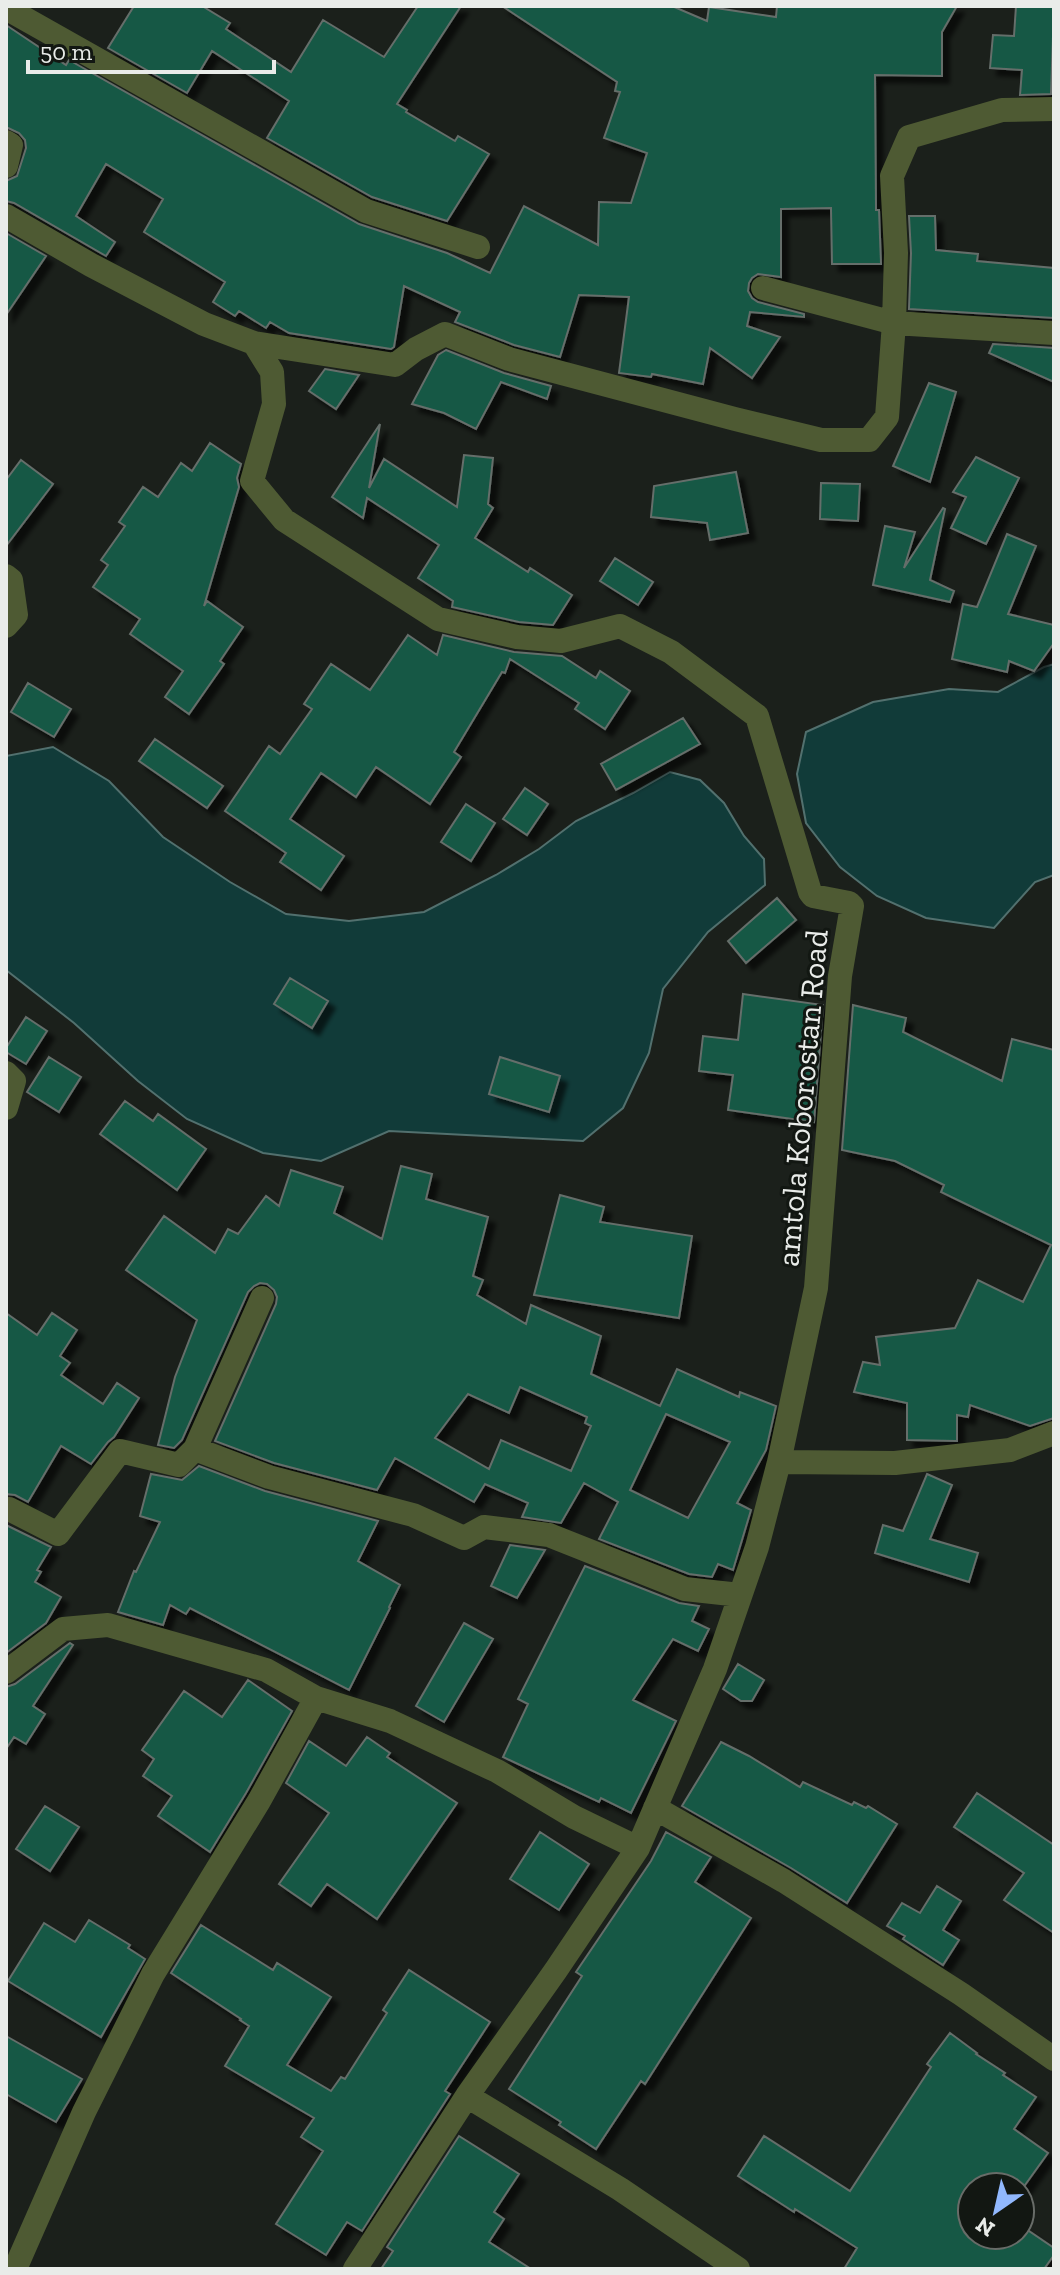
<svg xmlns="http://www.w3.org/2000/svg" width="1060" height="2275" viewBox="0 0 1060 2275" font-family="'Zilla Slab',serif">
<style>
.water{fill:#113b39;stroke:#52706e;stroke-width:2}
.building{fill:#135945;stroke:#656e6a;stroke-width:2;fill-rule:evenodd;filter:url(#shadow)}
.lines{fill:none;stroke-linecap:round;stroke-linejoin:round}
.street{stroke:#4e5a33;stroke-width:24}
.labels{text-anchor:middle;stroke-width:6;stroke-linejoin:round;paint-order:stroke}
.street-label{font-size:32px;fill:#e9ece9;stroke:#121712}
</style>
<defs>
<filter id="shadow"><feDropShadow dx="7" dy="7" stdDeviation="2" flood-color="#0009"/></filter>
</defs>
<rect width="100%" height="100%" fill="#1b201b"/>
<path class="water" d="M1054 664V875L1035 882 994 928 926 918 877 896 840 867 806 823 797 774 806 732 873 702 949 689 998 692 1044 667Z
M53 747 109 781 163 837 230 882 286 914 349 921 424 912 496 875 539 849 576 821 633 793 670 772 700 780 724 803 744 836 764 859 765 885 708 932 663 989 649 1053 623 1108 583 1141 389 1131 321 1161 263 1153 187 1119 138 1081 74 1023 6 970V756Z"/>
<path class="building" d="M134 6H202L230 23 226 29 291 72 323 20 384 57 418 6H461L397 104 407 110 406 112 455 141 458 136 489 154 447 221 372 197 267 138 289 101 212 51 187 93 108 48Z
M502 6H672L707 21 709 7 776 17 777 6H957L942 32V76L875 75 876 210H879L881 264H832L831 208 781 209V277L758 274 752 278 749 283 748 291 752 298 758 302 804 314V317L750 312 747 326 780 337 752 378 710 348 703 384 652 374 651 377 619 373 629 297 579 295 560 357 514 345 455 322 460 312 404 286 394 347 391 349 289 333 270 322 266 328 239 311 235 316 213 302 225 282 144 232 163 199 106 164 76 216 115 242 106 256 14 203 6 201V181L17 176 26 148 25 140 19 133 6 127V25L66 65 69 60 359 224 447 253 490 273 524 206 598 245 599 202 631 203 647 153 604 138 620 92 615 91 617 82Z
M1016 6H1054L1051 94 1020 95 1022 70 990 68 993 35 1014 36Z
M909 216H935L936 250 978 254 977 261 1054 268V318L909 309 911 253Z
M6 233 46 256 6 315Z
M993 344 1054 348V382L989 353Z
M446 350 504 373 551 386 547 399 501 382 476 429 444 413 412 404 438 355Z
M325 369 359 375 336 409 309 391Z
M929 383 956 392 930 482 893 466Z
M380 424 369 488 384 459 457 507 464 455 493 458 488 504 493 508 475 538 528 572 530 568 572 595 553 625 519 622 452 607 453 601 418 578 439 545 367 498 363 518 332 497Z
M210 443 241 464 237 478 239 487 204 606 207 601 243 627 220 661 224 664 189 714 165 697 183 671 130 634 140 619 93 587 108 565 101 560 125 526 119 522 143 487 158 497 181 463 192 471Z
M976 457 1019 478 986 544 951 528 966 497 953 492Z
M21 460 53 484 6 546V480Z
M736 472 748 533 710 540 707 523 651 517 654 486Z
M821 483 860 484 858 521 820 519Z
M943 508 945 509 930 580 954 591 950 602 873 585 885 526 915 532 904 568Z
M1007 534 1036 546 1008 614 1054 625V643L1034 671 1009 661 1007 672 952 659 963 604 977 607Z
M615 558 653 582 638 605 600 581Z
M408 635 437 655 443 635 514 652 562 656 596 678 600 671 630 691 605 729 575 709 579 703 510 659 505 673 502 672 454 752 461 757 430 804 376 767 356 797 321 773 290 819 344 856 321 890 280 862 286 853 225 811 269 746 280 754 312 709 304 704 331 664 370 690Z
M28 683 71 709 54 737 11 712Z
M683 718 700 744 616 790 601 764Z
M155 739 223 786 207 808 139 761Z
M525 788 548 804 527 835 503 819Z
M466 804 495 823 471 861 441 842Z
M777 898 796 920 746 963 728 941Z
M290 978 328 1001 312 1028 274 1004Z
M743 994 823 1005 814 1122 728 1110 733 1075 699 1071 703 1036 738 1040Z
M853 1005 906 1018 903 1032 1002 1081 1012 1039 1054 1050V1418L1030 1426 970 1405 968 1417 957 1415V1441L907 1440V1403L854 1392 863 1362 880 1365 876 1337 955 1328 978 1280 1023 1302 1051 1245 941 1192 944 1185 895 1161 842 1150Z
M26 1017 47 1031 26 1064 6 1052V1048Z
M49 1057 81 1077 59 1112 27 1092Z
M500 1057 560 1076 549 1112 489 1094Z
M125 1101 153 1121 158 1114 206 1149 177 1190 100 1134Z
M401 1166 432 1174 426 1199 488 1217 473 1276 483 1280 477 1295 526 1324 531 1305 601 1336 591 1374 660 1406 677 1369 739 1397 740 1392 776 1406 766 1450 737 1503 751 1510 733 1570 718 1564 712 1577 689 1574 599 1539 618 1502 584 1483 561 1523 522 1517 528 1503 485 1484 474 1502 395 1458 377 1490 274 1463 215 1441 276 1304 277 1297 274 1290 267 1284 260 1283 254 1286 248 1292 182 1440 174 1448 158 1445 175 1377 197 1320 126 1270 164 1216 215 1253 228 1229 238 1234 266 1196 279 1206 291 1170 343 1187 334 1213 382 1239ZM520 1387 587 1417 585 1423 591 1426 571 1471 501 1440 489 1469 435 1438 468 1394 509 1413ZM666 1414 730 1442 688 1518 630 1490Z
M560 1195 604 1207 600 1222 692 1236 679 1318 534 1295Z
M6 1313 37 1335 52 1313 77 1330 60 1356 70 1363 61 1375 103 1404 117 1383 139 1398 114 1437 108 1442 91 1464 61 1446 28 1502 15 1495 6 1494Z
M199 1466 265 1491 378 1521 358 1561 400 1585 389 1607 390 1608 349 1690 190 1608 186 1614 170 1605 163 1625 118 1612 134 1571 136 1572 160 1522 140 1516 151 1474 182 1480Z
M927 1474 952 1485 930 1539 978 1553 969 1582 875 1553 883 1525 903 1531Z
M6 1525 51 1547 37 1570 41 1572 35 1582 61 1597 46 1623 6 1653Z
M510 1545 545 1550 517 1598 491 1586Z
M585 1566 679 1603 699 1606 692 1621 709 1629 698 1651 673 1639 633 1700 676 1721 631 1813 601 1798 599 1802 503 1757 528 1704 518 1699Z
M464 1623 493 1639 444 1722 416 1706Z
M70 1643 73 1645 33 1706 45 1714 26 1744 14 1737 6 1749V1687L15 1684Z
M738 1664 764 1680 752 1701H741L723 1689Z
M248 1680 292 1711 246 1793 210 1852 158 1816 172 1796 143 1776 154 1759 142 1750 184 1691 222 1717Z
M367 1737 390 1753 387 1757 457 1803 377 1919 327 1884 311 1906 279 1884 329 1813 286 1783 309 1741 346 1766Z
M721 1742 749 1756 800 1787 803 1782 852 1805 854 1802 866 1808 868 1806 897 1824 847 1903 791 1868 682 1806Z
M977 1793 1054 1845V1933L1004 1900 1024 1873 954 1827Z
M45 1806 79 1827 50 1871 16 1849Z
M540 1832 589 1864 559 1910 510 1879Z
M666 1832 711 1857 695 1882 751 1918 645 2084 641 2081 596 2149 559 2125 561 2122 509 2089 582 1976 576 1972 651 1861Z
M937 1886 961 1901 943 1930 959 1940 943 1965 903 1939 905 1936 887 1926 902 1903 920 1913Z
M89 1920 130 1945 128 1948 145 1959 101 2037 8 1981 44 1923 75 1942Z
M201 1925 273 1970 277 1963 331 1997 287 2065 331 2091 341 2077 345 2079 387 2013 383 2010 409 1970 490 2022 445 2091 450 2094 362 2231 347 2222 326 2255 276 2224 323 2151 301 2137 314 2118 225 2066 249 2026 240 2020 241 2019 171 1973Z
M950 2033 977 2053 976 2054 1005 2073 1003 2075 1036 2097 1014 2129 1048 2153 1020 2192V2187H972V2235H1020V2225L1054 2248V2255L1044 2269H844L857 2248 795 2209 794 2212 738 2176 764 2136 850 2191 931 2067 927 2064Z
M6 2036 82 2079 56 2122 6 2094Z
M459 2136 519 2174 494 2212 504 2219 489 2242 531 2269H381L393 2251 387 2247Z"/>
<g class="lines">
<path class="street" d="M6 8 366 211 478 247
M6 142 11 145 6 166
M6 216 91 265 204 324 254 343 272 372 274 404 252 481 284 520 438 619 517 637 561 641 620 626 671 652 757 716 810 892 813 896 849 903 852 906 840 976 816 1288 779 1462 757 1547 715 1669 638 1848 556 1970 467 2096 355 2269
M763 288 894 323 1054 333
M254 343 395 365 416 349 445 334 509 359 735 419 821 440H869L887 417 894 323 896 253 892 176 909 137 1002 110 1054 109
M6 576 11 580 16 615 6 626
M6 1073 14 1081 6 1108
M195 1449 262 1298
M779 1462 895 1463 1010 1450 1054 1433
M6 1510 9 1509 58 1534 120 1451 179 1465 195 1449 269 1477 413 1515 464 1538 484 1527 549 1535 685 1589 740 1595
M6 1672 63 1629 108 1625 266 1670 316 1698
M655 1808 784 1881 961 1994 1054 2059
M467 2096 620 2189 738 2269
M15 2269 84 2112 153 1974 259 1801 316 1698 390 1721 497 1771 574 1817 638 1848"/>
</g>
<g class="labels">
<g class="street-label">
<text transform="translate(802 1098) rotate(-85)" y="11">amtola Koborostan Road</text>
</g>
</g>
<rect width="1060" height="2275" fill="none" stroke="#e9ece9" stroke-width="16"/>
<g transform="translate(996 2211) rotate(214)"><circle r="38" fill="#121712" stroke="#686c68" stroke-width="2"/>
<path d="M0-6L14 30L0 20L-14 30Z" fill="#91b8fd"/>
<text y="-12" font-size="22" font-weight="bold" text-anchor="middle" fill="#e9ece9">N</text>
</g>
<path d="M28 60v12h246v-12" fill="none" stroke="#e9ece9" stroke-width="4"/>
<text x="40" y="60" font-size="24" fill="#e9ece9" stroke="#121712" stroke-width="6" paint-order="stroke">50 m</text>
</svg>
